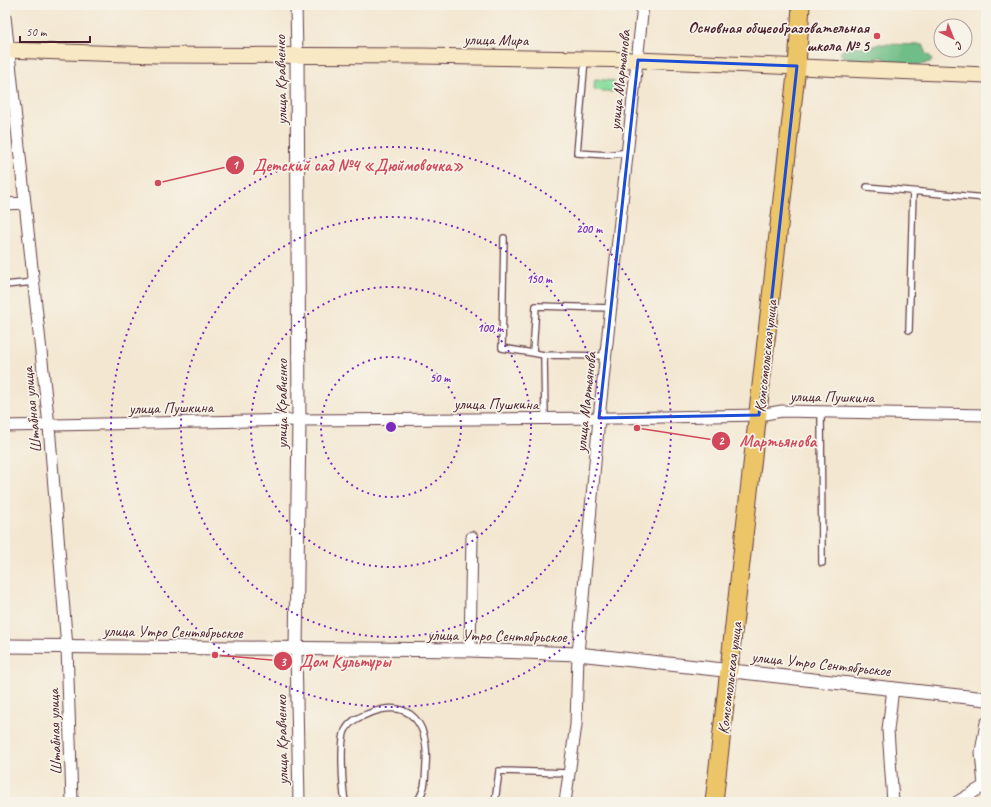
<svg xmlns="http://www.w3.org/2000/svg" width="991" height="807" viewBox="0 0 991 807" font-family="Caveat,sans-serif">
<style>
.green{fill:#8bdfa1;stroke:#6a7f66}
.forest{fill:#70be87;stroke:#5d6e59}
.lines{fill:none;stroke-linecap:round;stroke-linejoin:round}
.service-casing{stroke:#633d44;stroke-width:8}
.minor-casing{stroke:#633d44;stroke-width:13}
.tertiary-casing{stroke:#633d44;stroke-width:15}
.secondary-casing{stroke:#633d44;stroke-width:17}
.primary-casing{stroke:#633d44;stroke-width:19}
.service{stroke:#fff;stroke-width:5.5}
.minor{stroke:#fff;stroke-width:11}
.tertiary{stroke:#fff;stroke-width:13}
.secondary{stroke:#f8e8c3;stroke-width:15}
.primary{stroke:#edc569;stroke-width:17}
.marked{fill:none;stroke:#1d4ed8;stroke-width:3;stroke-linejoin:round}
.ring{fill:none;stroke:#7b2cbf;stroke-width:2;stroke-dasharray:2 4}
.poi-dot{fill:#d1495b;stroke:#f7f3e8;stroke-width:1.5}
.labels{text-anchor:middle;stroke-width:3.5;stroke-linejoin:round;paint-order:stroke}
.poi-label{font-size:16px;font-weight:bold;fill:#4a1f2b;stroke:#f7f3e8;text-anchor:end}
.street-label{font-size:16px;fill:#4a1f2b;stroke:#f7f3e8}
.centre{fill:#7b2cbf;stroke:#f7f3e8;stroke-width:2}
.ring-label{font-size:12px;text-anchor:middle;font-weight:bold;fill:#7b2cbf;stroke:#f7f3e8;stroke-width:3.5;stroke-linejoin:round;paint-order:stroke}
.leader{fill:none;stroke:#d1495b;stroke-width:1.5}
.callout-dot{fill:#d1495b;stroke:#f7f3e8;stroke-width:1.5}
.mark-label{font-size:12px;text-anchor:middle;font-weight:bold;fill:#fff}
.callout-label{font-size:17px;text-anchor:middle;font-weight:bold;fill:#d1495b;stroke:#f7f3e8;stroke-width:3.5;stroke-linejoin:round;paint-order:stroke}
</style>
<rect width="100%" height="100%" fill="#f7f3e8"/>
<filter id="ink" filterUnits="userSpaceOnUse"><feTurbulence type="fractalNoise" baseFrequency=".025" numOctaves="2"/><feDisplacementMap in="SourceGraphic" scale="8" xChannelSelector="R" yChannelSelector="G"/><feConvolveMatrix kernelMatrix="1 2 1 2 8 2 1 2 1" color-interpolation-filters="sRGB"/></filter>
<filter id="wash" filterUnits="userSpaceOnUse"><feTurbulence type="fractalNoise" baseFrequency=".012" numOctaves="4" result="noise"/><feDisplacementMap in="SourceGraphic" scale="16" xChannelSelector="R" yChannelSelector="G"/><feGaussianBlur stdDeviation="0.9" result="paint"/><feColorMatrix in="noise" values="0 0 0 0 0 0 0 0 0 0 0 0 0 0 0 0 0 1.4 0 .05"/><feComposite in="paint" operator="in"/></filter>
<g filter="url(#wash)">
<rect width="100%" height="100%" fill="#f3e7d1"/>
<path class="green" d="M595 79 614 81 613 92 594 90Z"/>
<path class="forest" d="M879 44 924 45 925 53 930 56 932 61 921 65 893 64 882 57C869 60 850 66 840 53 849 43 852 46 863 47 869 48 874 46 879 44Z"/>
</g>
<g filter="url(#ink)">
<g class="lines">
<g class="service-casing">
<path id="service" d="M585 59 577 153 608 155 628 152
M867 187 986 198
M504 238 502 348 533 353
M5 285 34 282
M909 330 913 192
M544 355 545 418
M606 356 544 355 533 353 536 306 611 308
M821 411 822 563
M345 802C343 790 339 739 346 729 352 719 360 717 370 713 412 697 429 726 426 765 425 781 426 788 417 802
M495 802 499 771 568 773"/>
</g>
<g class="minor-casing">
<path id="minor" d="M296 5 297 56
M5 17 49 426 67 647 72 802
M5 204 25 203
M5 426 299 420 618 418 759 415 782 411 986 415
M296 650 299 802
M470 650 472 537
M984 786 981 752 986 723
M565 802 576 725 578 654 599 418 643 5
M893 802 888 730 893 688
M957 802 984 786 986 787"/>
</g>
<g class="tertiary-casing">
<path id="tertiary" d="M5 646 470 650 578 654 986 699
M296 650 299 420 297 56"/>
</g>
<g class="secondary-casing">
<path id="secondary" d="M5 50 156 55 422 56 638 60 986 75"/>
</g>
<g class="primary-casing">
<path id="primary" d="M714 802 797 66 801 5"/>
</g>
<use href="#service" class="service"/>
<use href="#minor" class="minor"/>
<use href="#tertiary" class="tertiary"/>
<use href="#secondary" class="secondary"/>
<use href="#primary" class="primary"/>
</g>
</g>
<path class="marked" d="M638 60 797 66 759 415 599 418Z"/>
<g class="ring">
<circle cx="391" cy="427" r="70"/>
<circle cx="391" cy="427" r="140"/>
<circle cx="391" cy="427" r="210"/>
<circle cx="391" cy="427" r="280"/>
</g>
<circle class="poi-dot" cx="877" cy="36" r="4"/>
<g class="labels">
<g class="poi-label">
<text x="869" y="33">Основная общеобразовательная<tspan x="869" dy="18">школа № 5</tspan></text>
</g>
<g class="street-label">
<text transform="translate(496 39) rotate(1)" y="6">улица Мира</text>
<text transform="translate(280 80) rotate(-91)" y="6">улица Кравченко</text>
<text transform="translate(619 80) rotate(-84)" y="6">улица Мартьянова</text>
<text transform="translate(765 356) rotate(-84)" y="6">Комсомольская улица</text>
<text transform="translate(832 396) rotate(1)" y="6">улица Пушкина</text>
<text transform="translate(585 402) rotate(-84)" y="6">улица Мартьянова</text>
<text x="496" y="409">улица Пушкина</text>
<text transform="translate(281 404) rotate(-90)" y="6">улица Кравченко</text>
<text transform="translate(171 407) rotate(-1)" y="6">улица Пушкина</text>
<text transform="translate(31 410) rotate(-96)" y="6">Штабная улица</text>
<text transform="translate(173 631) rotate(1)" y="6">улица Утро Сентябрьское</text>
<text transform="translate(497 635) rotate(1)" y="6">улица Утро Сентябрьское</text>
<text transform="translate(821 663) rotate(6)" y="6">улица Утро Сентябрьское</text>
<text transform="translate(729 678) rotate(-83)" y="6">Комсомольская улица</text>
<text transform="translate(54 732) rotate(-92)" y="6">Штабная улица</text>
<text transform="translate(281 740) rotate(-91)" y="6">улица Кравченко</text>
</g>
</g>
<circle cx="391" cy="427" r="6" class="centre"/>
<g class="ring-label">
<text x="589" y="233">200 m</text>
<text x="539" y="283">150 m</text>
<text x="490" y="332">100 m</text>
<text x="440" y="382">50 m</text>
</g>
<path class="leader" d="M158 183L235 165M637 428L721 441M215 655L283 661"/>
<g class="callout-dot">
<circle cx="158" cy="183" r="4"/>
<circle cx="637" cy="428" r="4"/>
<circle cx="215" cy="655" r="4"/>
<circle cx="235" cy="165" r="10"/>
<circle cx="721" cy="441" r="10"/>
<circle cx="283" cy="661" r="10"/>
</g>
<g class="mark-label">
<text x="235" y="169">1</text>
<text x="721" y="445">2</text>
<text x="283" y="666">3</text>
</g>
<g class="callout-label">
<text x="358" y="171">Детский сад №4 «Дюймовочка»</text>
<text x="778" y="447">Мартьянова</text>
<text x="345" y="667">Дом Культуры</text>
</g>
<rect width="991" height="807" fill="none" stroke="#f7f3e8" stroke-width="20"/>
<g transform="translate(953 38) rotate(137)"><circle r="19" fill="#f7f3e8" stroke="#b29e9c"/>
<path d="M0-3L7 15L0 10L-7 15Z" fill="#d1495b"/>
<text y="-6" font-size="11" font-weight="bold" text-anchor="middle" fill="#4a1f2b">С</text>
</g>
<path d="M20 36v6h70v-6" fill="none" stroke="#4a1f2b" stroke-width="2"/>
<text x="26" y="36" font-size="12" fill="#4a1f2b" stroke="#f7f3e8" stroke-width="3" paint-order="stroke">50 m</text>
</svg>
